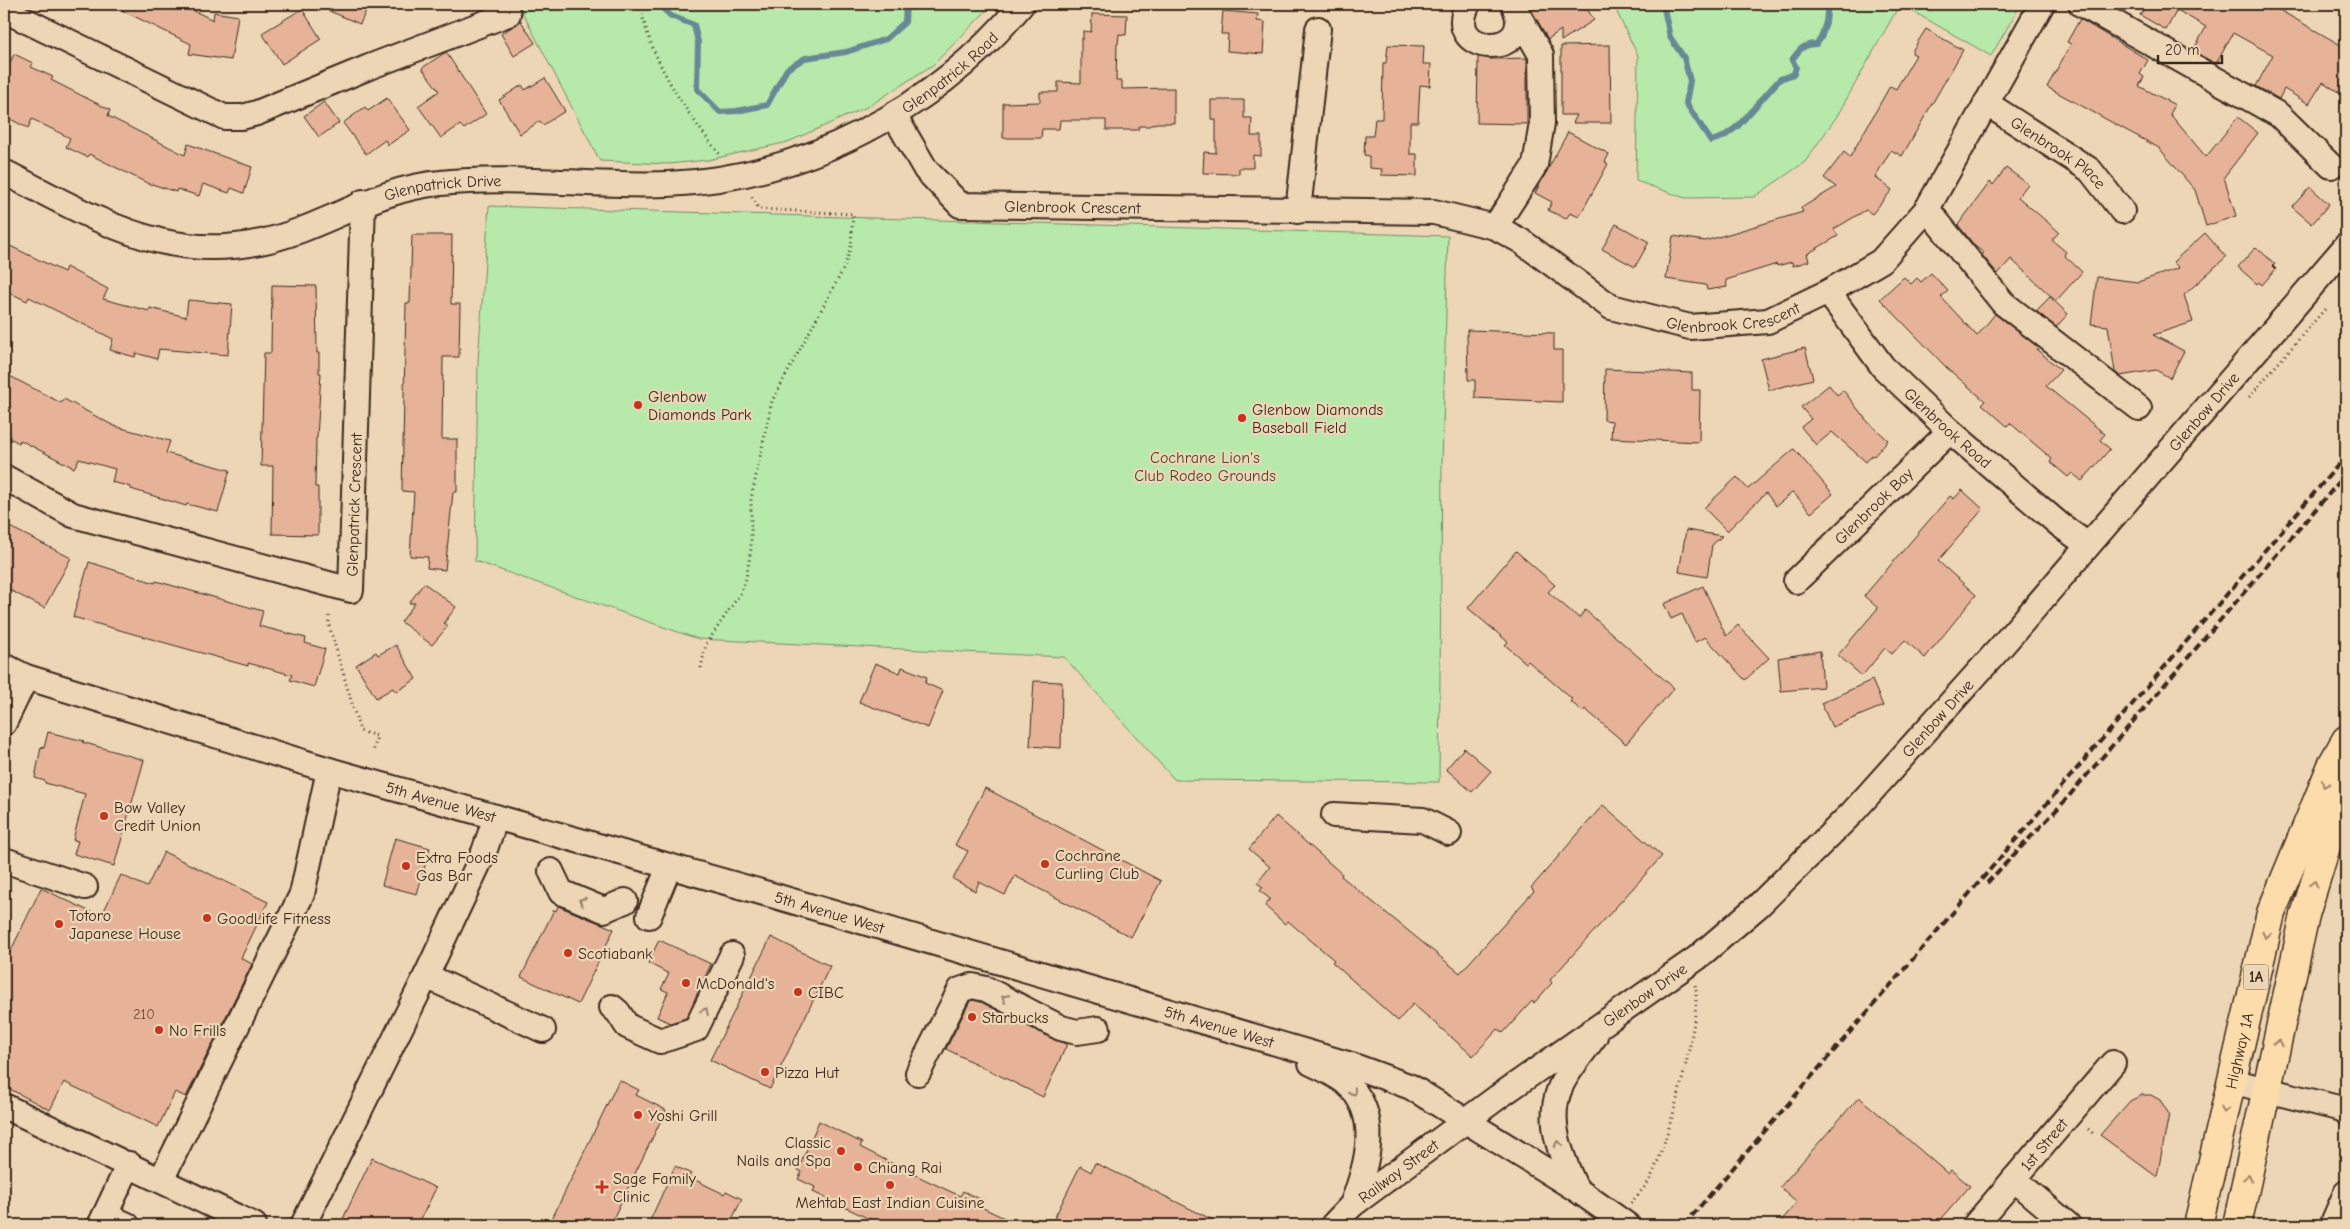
<svg xmlns="http://www.w3.org/2000/svg" width="2350" height="1229" viewBox="0 0 2350 1229" font-family="'Comic Neue',sans-serif">
<style>
.green{fill:#b6e9aa;stroke:#788a64}
.lines{fill:none;stroke-linecap:round;stroke-linejoin:round}
.stream{stroke:#678896;stroke-width:6}
.building{fill:#e6b399;stroke:#3b2a1e}
.minor-casing{stroke:#3b2a1e;stroke-width:28}
.major-casing{stroke:#3b2a1e;stroke-width:31}
.path{stroke:#3b2a1e;stroke-width:3;stroke-dasharray:1 4;stroke-linecap:butt}
.minor{stroke:#edd6b6;stroke-width:24}
.major{stroke:#fddcac;stroke-width:28}
.rail{stroke:#3b2a1e;stroke-width:4;stroke-dasharray:8 4;stroke-linecap:butt}
.oneway{stroke:#9c8365}
.oneway2{stroke:#94806a}
.poi-dot{fill:#c8321e;stroke:#edd6b6;stroke-width:2}
.labels{text-anchor:middle;stroke-width:4.5;stroke-linejoin:round;paint-order:stroke}
.number-label{font-size:14px;fill:#664c3d}
.shield{fill:#edd6b6;stroke:#705e4c;stroke-width:1}
.shield-label{font-size:15px;font-weight:bold;fill:#3b2a1e}
.street-label{font-size:16px;fill:#3b2a1e;stroke:#edd6b6}
.poi-label{font-size:16px;fill:#3b2a1e;stroke:#edd6b6;text-anchor:start}
.park-label{font-size:16px;fill:#4d4733;stroke:#edd6b6}
</style>
<rect width="100%" height="100%" fill="#edd6b6"/>
<filter id="ink" filterUnits="userSpaceOnUse"><feTurbulence type="fractalNoise" baseFrequency=".02" numOctaves="2"/><feDisplacementMap in="SourceGraphic" scale="10" xChannelSelector="R" yChannelSelector="G"/><feConvolveMatrix kernelMatrix="1 2 1 2 8 2 1 2 1" color-interpolation-filters="sRGB"/></filter>
<g filter="url(#ink)">
<path class="green" d="M518 4H993L934 64 869 106 788 142 708 160 669 164 600 161Z
M1613 4H2021L1991 56 1900 4 1837 116 1805 162 1754 197 1685 198 1636 181 1638 56Z
M489 206 1448 236 1442 466 1439 782 1175 780 1064 657 698 639 475 561 478 361Z"/>
<g class="lines">
<path class="stream" d="M658 4 671 16 694 25 698 42 697 89 720 112 736 111 767 105 787 69 805 58 846 52 886 39 905 22 906 4
M1663 4 1670 37 1684 58 1690 81 1686 103 1711 141 1723 137 1738 126 1780 79 1794 74 1796 67 1792 60C1799 50 1803 44 1816 44L1821 38 1826 22 1828 4"/>
</g>
<path class="building" d="M109 4H180L213 20 214 12 238 16 231 60 189 54 191 44Z
M313 4H369L360 24Z
M1528 4H1584L1594 20 1561 41V30L1548 39Z
M2147 4H2269L2346 48V97L2323 82 2309 104 2284 89 2279 99 2256 86 2273 55 2233 33 2216 64 2193 51 2206 27 2177 10 2166 30 2140 15Z
M302 9 321 39 282 64 262 33Z
M1223 11 1258 14 1257 21 1265 22 1263 54 1227 51 1228 34H1221Z
M1092 14 1127 15 1126 35 1119 34 1118 44H1117L1116 81H1122V89L1174 88V123H1156L1149 126H1139L1138 130H1106V120H1060L1059 129H1042L1041 138H1003V103L1040 102V92H1058V82L1081 83V39H1083V31L1091 32Z
M2080 19 2148 60 2140 74 2144 77 2139 86 2175 105 2170 114 2206 157 2238 117 2258 133 2224 177 2236 216 2206 226 2195 190 2159 148 2047 87 2071 44 2067 42Z
M521 21 535 43 514 56 501 34Z
M1926 29 1963 50 1902 156 1891 150 1875 177 1892 190 1872 214 1866 210 1834 229 1838 236 1807 254 1809 261 1793 266 1792 262 1777 266V264L1726 280 1727 287 1707 290 1706 285 1666 279 1673 236 1705 241 1803 212 1801 208 1836 187 1824 178 1844 152 1850 157 1890 86 1896 89 1916 55 1912 53V51Z
M1388 45 1424 46 1423 64H1431L1430 86 1420 85 1418 122H1410V154H1417V176L1381 175 1382 169 1369 168V156L1364 155 1365 136H1373L1375 119H1382L1383 63H1386Z
M1610 45 1611 123H1573L1577 115H1561V46Z
M446 52 486 114 464 129 460 125 441 138 418 106 439 91 422 68Z
M14 54 33 63 31 67 53 77 51 80 110 110 108 116 185 155 188 144 252 167 244 193 231 188 229 193 203 184 199 196 177 189 176 192 152 184 151 185 89 154 87 157 66 147 70 138 32 119 28 128 4 116V76Z
M1478 56 1491 59 1527 58V124L1477 123Z
M545 78 565 111 543 125 540 121 520 134 499 100 522 85 525 90Z
M387 98 410 130 388 145 385 140 366 154 343 123 365 107 368 111Z
M1211 100H1244V118H1252L1251 136H1261V156L1253 155V168H1239V174L1203 173 1204 152 1216 153V120L1211 119Z
M324 102 339 123 319 137 304 116Z
M1568 132 1609 154 1605 162 1608 164 1579 217 1570 213 1566 219 1548 210 1552 202 1535 193Z
M2006 168 2028 184 2018 197 2059 232 2052 240 2066 252 2064 255 2082 272 2056 301 2011 259 1998 274 1982 255 1984 253 1975 246 1958 225 1990 182 1993 185Z
M2310 187 2329 204 2312 224 2292 207Z
M1616 224 1649 242 1635 267 1602 249Z
M2205 233 2226 257 2184 295 2193 322 2153 335 2184 351 2170 378 2156 370 2120 376 2115 372 2108 326 2091 324 2097 277 2138 282 2179 268 2173 262Z
M412 235H452L451 304H460L459 357H443L442 439H457V492H453L445 570 427 568 428 557 410 556 414 492 402 491 406 303H410Z
M4 243 64 272 66 267 108 289 103 299 149 311 150 308 186 317 188 300 232 304 228 355 159 349 157 359 136 353 135 357 110 350 113 339 29 297 27 301 4 290Z
M2256 247 2275 264 2273 266 2276 269 2262 285 2259 282 2257 284 2238 267Z
M1931 273 1948 291 1941 297 1977 336 1995 314 2038 347 2036 349 2061 370 2046 386 2105 434 2100 440 2110 449 2082 481 2072 473 2068 477 2050 462 2052 459 2010 423 2007 426 1982 404 1985 401 1947 368 1880 299 1904 277 1911 284 1917 278 1921 282Z
M272 285 316 286 317 353H319V373H321L317 438H316L315 487H318V535L272 534 273 466H261L264 353H271Z
M2050 297 2068 314 2056 327 2036 311Z
M1467 330 1554 333V350H1562V402L1475 398V380H1468Z
M1805 348 1813 379 1769 390 1761 359Z
M1605 369 1692 373V390H1700L1699 442 1611 438 1612 421 1604 420Z
M4 373 61 403 64 399 114 426 170 441 166 453 230 470 218 512 187 504 186 506 131 489V487L112 482 115 469 79 459 74 468 20 440 19 443 4 435Z
M1829 385 1837 395 1843 390 1867 421 1888 440 1874 456 1872 455 1866 462 1832 432 1816 445 1801 427 1811 419 1801 407Z
M1794 449 1833 494 1811 513 1793 492 1776 506 1766 493 1727 531 1704 508 1737 477 1748 489Z
M1962 490 1983 509 1938 561 1976 595 1925 658 1905 640 1892 654 1885 648 1862 676 1838 655 1878 608 1864 596 1950 496 1954 499Z
M4 524 71 558 44 608 4 587Z
M1686 530 1722 536 1712 545 1707 577 1679 572Z
M1516 551 1555 585 1548 592 1579 618 1585 610 1674 688 1626 744 1585 709 1583 712 1570 701 1572 699 1528 661 1526 663 1505 645 1508 642 1468 608Z
M89 562 155 583 156 581 263 611 259 626 306 638 305 643 325 649 314 687 290 680 292 675 248 663V666L73 617Z
M424 583 456 607 444 623 448 626 432 645 401 622 415 603H409Z
M1703 586 1726 636 1738 625 1769 658 1745 680 1705 637 1695 642 1682 614 1671 619 1664 604Z
M396 645 416 679 396 692 393 688 376 698 356 665 376 652 378 655Z
M1820 651 1823 687 1781 691 1778 658Z
M875 663 900 673 902 667 927 677 925 683 943 691 928 728 859 702Z
M1872 680 1883 706 1832 727 1821 703Z
M1034 681 1062 682 1061 748 1030 746Z
M48 732 84 741 82 742 144 760 114 866 74 854 78 841 73 840 85 794 45 783V781L35 778 41 747 44 748Z
M1464 748 1491 771 1472 792 1446 769Z
M985 788 1161 881 1131 937 1015 876 1005 895 979 882 975 891 953 879 968 851 955 845Z
M1603 805 1662 856 1550 980 1552 983 1534 1003 1532 1001 1503 1033 1498 1029 1473 1056 1413 1004 1398 1021 1332 962 1334 960 1288 921 1285 924 1265 906 1270 899 1260 891 1263 887 1257 883 1270 867 1249 849 1276 816 1342 874 1341 876 1460 973 1534 891 1531 888Z
M395 838 430 848 417 894 382 885Z
M164 852 268 902 241 958 252 964 186 1097 175 1092 158 1127 64 1082 50 1110 4 1086V965L41 888 101 917 121 875 147 887Z
M558 906 614 929 578 1004 521 977 554 910 556 911Z
M771 937 830 966 770 1089 710 1060Z
M659 940 711 964 686 1018 670 1023 657 1017 668 992 661 989 669 974 648 963Z
M973 1000 981 1002 1055 1040 1067 1044 1043 1097 946 1049 970 1001Z
M619 1080 639 1090 636 1095 666 1110 610 1225H549Z
M2142 1095H2151L2160 1100 2169 1114 2157 1177 2100 1135 2130 1101Z
M1859 1097 1948 1174 1951 1170 1970 1186 1936 1225H1778L1797 1202 1780 1187Z
M819 1121 862 1143 860 1147 911 1173 960 1196 963 1191 984 1201 981 1207 1019 1225H882L813 1192 815 1187 798 1179 802 1172 798 1170Z
M372 1158 436 1188 418 1225H340Z
M1095 1163 1138 1183 1223 1225H1051L1080 1166 1091 1172Z
M675 1166 691 1174 689 1177 724 1194 726 1191 742 1199 729 1225H648Z"/>
<g class="lines">
<g class="minor-casing">
<g id="minor">
<path d="M1468 4C1441 57 1536 59 1515 8"/>
<path d="M2081 4 2279 115 2331 166"/>
<path d="M4 10 224 117H242L257 113 369 67 508 14"/>
<path id="s1" d="M1986 103 2090 170 2122 211"/>
<path id="s2" d="M894 115 926 170 960 205 1434 212 1495 227 1521 241 1611 307 1690 327 1768 321 1828 292 1881 261 1927 209 2042 4"/>
<path id="s3" d="M4 172C106 224 183 275 301 230 348 212 390 187 441 183 517 175 593 187 668 184 805 178 936 109 1022 4"/>
<path d="M1927 209 2003 303 2139 408"/>
<path d="M1298 211 1318 29"/>
<path d="M1495 227 1535 165 1542 123 1541 55 1517 13"/>
<path id="s4" d="M1828 292 1883 367 1950 431 2060 525 2088 545"/>
<path id="s5" d="M4 477 73 515 351 590 363 202"/>
<path id="s6" d="M1796 581 1950 431"/>
<path id="s7" d="M4 666 26 677 329 770 775 896 1351 1065 1411 1087 1576 1189 1627 1225"/>
<path d="M4 723 26 677"/>
<path d="M1334 815 1423 820 1449 833"/>
<path d="M4 860 85 887"/>
<path d="M551 871 561 892 604 910 625 901"/>
<path d="M649 916 669 867"/>
<path d="M426 976 543 1030"/>
<path d="M612 1007 618 1012 627 1026 660 1041 696 1029 732 955"/>
<path d="M1311 1063C1322 1068 1335 1074 1345 1082 1383 1114 1367 1166 1352 1205"/>
<path d="M918 1073 960 990 972 986 986 989 1061 1028 1077 1032 1098 1029"/>
<path d="M2231 1081 2342 1109 2346 1112"/>
<path d="M4 1106 254 1225"/>
<path d="M2014 1179 2068 1225"/>
<path d="M161 1180 302 894 329 770"/>
<path d="M1576 1189C1560 1154 1543 1114 1565 1078 1574 1063 1585 1050 1595 1036"/>
<path d="M105 1215 129 1164"/>
<path d="M100 1225 105 1215 127 1225"/>
<path d="M303 1225 426 976 484 852 496 817"/>
<path id="s8" d="M1333 1225 1352 1205 1498 1097 1697 958 1759 905 1852 813 2000 648 2346 246"/>
<path id="s9" d="M1975 1225 2113 1063"/>
<path d="M2332 1225 2346 1193"/>
</g>
</g>
<g class="major-casing">
<g id="major">
<path id="s10" d="M2198 1225 2271 913 2333 763 2346 740"/>
<path d="M2237 1225 2305 915 2346 781"/>
</g>
</g>
<path class="path" d="M640 4C650 61 686 112 721 156
M2249 397 2325 309
M329 616V625L360 731 377 736 373 753
M701 668 706 644 740 594 746 579 751 549V499L772 401 845 266 851 245 853 214 759 209 750 194
M2088 1129 2095 1135
M1631 1203C1637 1195 1645 1188 1650 1179 1666 1149 1703 1016 1695 985"/>
<use href="#minor" class="minor"/>
<use href="#major" class="major"/>
<path class="rail" d="M1987 883 2062 804 2346 474
M1684 1225 2346 456"/>
</g>
<defs><path id="oneway-chevron" d="M-2-3.5L2.5 0L-2 3.5" fill="none" stroke-width="1.6" stroke-linecap="round" stroke-linejoin="round" transform="scale(1.25)"/></defs>
<g class="oneway">
<use href="#oneway-chevron" transform="translate(2325 784) rotate(112)"/>
<use href="#oneway-chevron" transform="translate(2314 884) rotate(-74)"/>
<use href="#oneway-chevron" transform="translate(2266 935) rotate(104)"/>
<use href="#oneway-chevron" transform="translate(2278 1043) rotate(-78)"/>
<use href="#oneway-chevron" transform="translate(2224 1110) rotate(103)"/>
<use href="#oneway-chevron" transform="translate(2248 1178) rotate(-77)"/>
</g>
<g class="oneway2">
<use href="#oneway-chevron" transform="translate(582 901) rotate(-157)"/>
<use href="#oneway-chevron" transform="translate(1005 998) rotate(-152)"/>
<use href="#oneway-chevron" transform="translate(705 1011) rotate(-64)"/>
<use href="#oneway-chevron" transform="translate(1353 1092) rotate(51)"/>
<use href="#oneway-chevron" transform="translate(1558 1144) rotate(-104)"/>
</g>
</g>
<g class="poi-dot">
<circle cx="638" cy="405" r="5"/>
<circle cx="1242" cy="418" r="5"/>
<circle cx="104" cy="816" r="5"/>
<circle cx="1045" cy="864" r="5"/>
<circle cx="406" cy="866" r="5"/>
<circle cx="207" cy="918" r="5"/>
<circle cx="59" cy="924" r="5"/>
<circle cx="568" cy="953" r="5"/>
<circle cx="686" cy="983" r="5"/>
<circle cx="798" cy="992" r="5"/>
<circle cx="972" cy="1017" r="5"/>
<circle cx="159" cy="1030" r="5"/>
<circle cx="765" cy="1072" r="5"/>
<circle cx="638" cy="1115" r="5"/>
<circle cx="841" cy="1151" r="5"/>
<circle cx="858" cy="1167" r="5"/>
<circle cx="890" cy="1185" r="5"/>
<path d="M599.5 1179.5h5v5h5v5h-5v5h-5v-5h-5v-5h5z"/>
</g>
<g class="labels">
<g class="number-label">
<text x="144" y="1019">210</text>
</g>
<rect class="shield" x="2243.5" y="964.5" width="25" height="25" rx="4"/>
<g class="shield-label">
<text x="2256" y="982">1A</text>
</g>
<g class="street-label">
<text dy="6" stroke="none"><textPath href="#s3" startOffset="999">Glenpatrick Road</textPath></text>
<text dy="6" stroke="none"><textPath href="#s1" startOffset="88">Glenbrook Place</textPath></text>
<text dy="6" stroke="none"><textPath href="#s3" startOffset="464">Glenpatrick Drive</textPath></text>
<text dy="6" stroke="none"><textPath href="#s2" startOffset="225">Glenbrook Crescent</textPath></text>
<text dy="6" stroke="none"><textPath href="#s2" startOffset="916">Glenbrook Crescent</textPath></text>
<text dy="6" stroke="none"><textPath href="#s8" startOffset="1198">Glenbow Drive</textPath></text>
<text dy="6" stroke="none"><textPath href="#s4" startOffset="182">Glenbrook Road</textPath></text>
<text dy="6" stroke="none"><textPath href="#s5" startOffset="452">Glenpatrick Crescent</textPath></text>
<text dy="6" stroke="none"><textPath href="#s6" startOffset="108">Glenbrook Bay</textPath></text>
<text dy="6" stroke="none"><textPath href="#s8" startOffset="792">Glenbow Drive</textPath></text>
<text dy="6" stroke="none"><textPath href="#s7" startOffset="458">5th Avenue West</textPath></text>
<text dy="6" stroke="none"><textPath href="#s7" startOffset="862">5th Avenue West</textPath></text>
<text dy="6" stroke="none"><textPath href="#s8" startOffset="388">Glenbow Drive</textPath></text>
<text dy="6" stroke="none"><textPath href="#s7" startOffset="1268">5th Avenue West</textPath></text>
<text dy="6" stroke="none"><textPath href="#s10" startOffset="179">Highway 1A</textPath></text>
<text dy="6" stroke="none"><textPath href="#s9" startOffset="106">1st Street</textPath></text>
<text dy="6" stroke="none"><textPath href="#s8" startOffset="85">Railway Street</textPath></text>
</g>
<g class="poi-label">
<text x="648" y="402">Glenbow<tspan x="648" dy="18">Diamonds Park</tspan></text>
<text x="1252" y="415">Glenbow Diamonds<tspan x="1252" dy="18">Baseball Field</tspan></text>
<text x="114" y="813">Bow Valley<tspan x="114" dy="18">Credit Union</tspan></text>
<text x="1055" y="861">Cochrane<tspan x="1055" dy="18">Curling Club</tspan></text>
<text x="416" y="863">Extra Foods<tspan x="416" dy="18">Gas Bar</tspan></text>
<text x="69" y="921">Totoro<tspan x="69" dy="18">Japanese House</tspan></text>
<text x="217" y="924">GoodLife Fitness</text>
<text x="578" y="959">Scotiabank</text>
<text x="696" y="989">McDonald's</text>
<text x="808" y="998">CIBC</text>
<text x="982" y="1023">Starbucks</text>
<text x="169" y="1036">No Frills</text>
<text x="775" y="1078">Pizza Hut</text>
<text x="648" y="1121">Yoshi Grill</text>
<text x="831" y="1148" text-anchor="end">Classic<tspan x="831" dy="18">Nails and Spa</tspan></text>
<text x="868" y="1173">Chiang Rai</text>
<text x="613" y="1184">Sage Family<tspan x="613" dy="18">Clinic</tspan></text>
<text x="890" y="1208" text-anchor="middle">Mehtab East Indian Cuisine</text>
</g>
<g class="park-label">
<text x="1205" y="463">Cochrane Lion's<tspan x="1205" dy="18">Club Rodeo Grounds</tspan></text>
</g>
</g>
<rect width="2350" height="1229" fill="none" stroke="#edd6b6" stroke-width="20"/>
<rect x="10" y="10" width="2330" height="1209" fill="none" stroke="#3b2a1e" stroke-width="2" filter="url(#ink)"/>
<path d="M2158 55v8h64v-8" fill="none" stroke="#3b2a1e" stroke-width="2.5"/>
<text x="2165" y="55" font-size="15" fill="#3b2a1e" stroke="#edd6b6" stroke-width="4" paint-order="stroke">20 m</text>
</svg>
